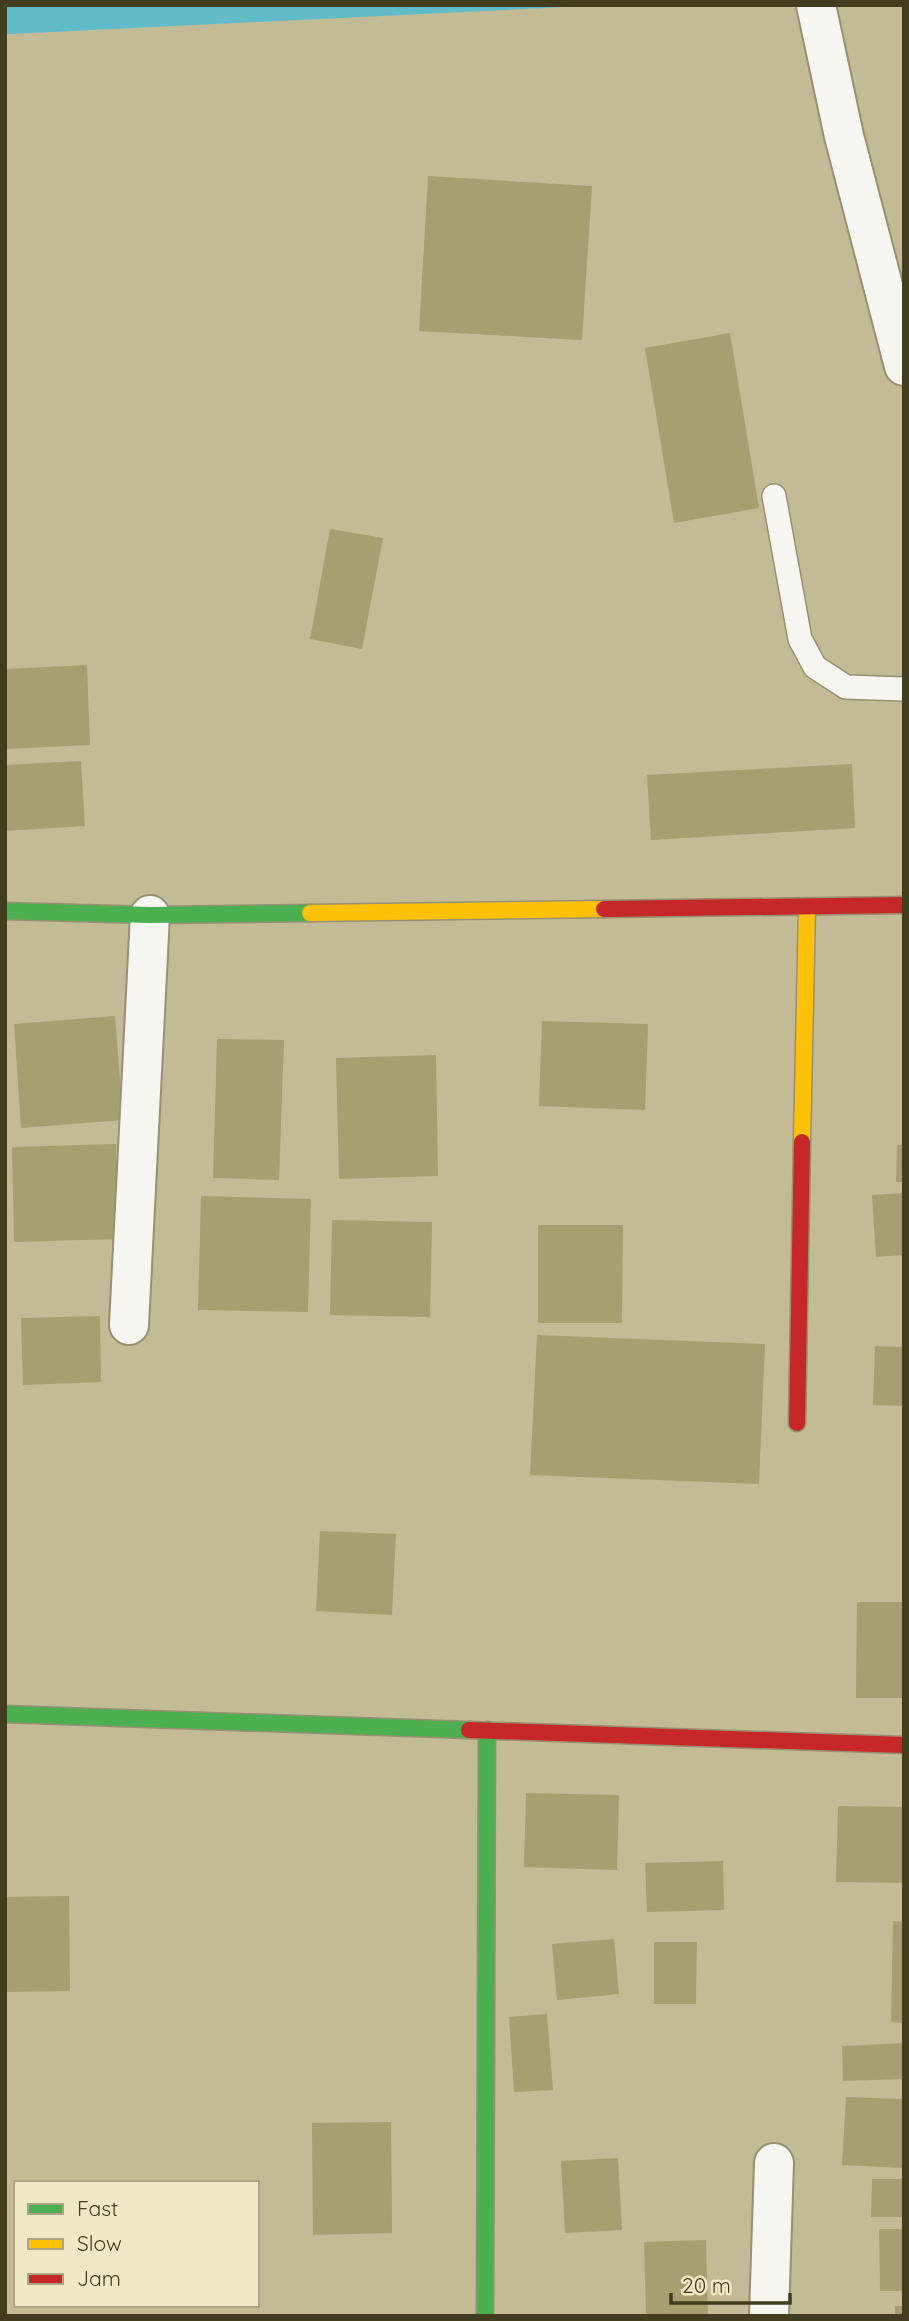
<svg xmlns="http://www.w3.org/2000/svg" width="909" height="2321" viewBox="0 0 909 2321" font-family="Quicksand,sans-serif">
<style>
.water{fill:#62bcc7}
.building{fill:#a69f72}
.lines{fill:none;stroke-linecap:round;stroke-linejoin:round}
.lane-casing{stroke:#979173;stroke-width:26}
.street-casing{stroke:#979173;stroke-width:42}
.fast-casing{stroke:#979173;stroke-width:19}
.slow-casing{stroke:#979173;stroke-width:19}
.jam-casing{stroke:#979173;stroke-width:19}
.lane{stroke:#f6f5ef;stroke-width:23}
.street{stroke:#f6f5ef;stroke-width:38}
.fast{stroke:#4caf50;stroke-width:16}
.slow{stroke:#ffc107;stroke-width:16}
.jam{stroke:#c62828;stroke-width:16}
</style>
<rect width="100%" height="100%" fill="#c2bb95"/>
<path class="water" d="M5 5H606L11 34H5Z"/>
<path class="building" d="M428 176 592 186 582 340 419 331Z
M730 333 759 508 674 523 645 348Z
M330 529 383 538 362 649 310 639Z
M87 665 90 745 5 749V669Z
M81 761 85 826 5 831V765Z
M852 764 855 828 651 840 647 775Z
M115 1016 123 1120 21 1128 14 1024Z
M542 1021 648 1024 645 1110 539 1106Z
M217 1039 284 1040 279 1180 213 1178Z
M436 1055 438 1176 339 1179 336 1058Z
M116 1144 118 1239 14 1242 12 1147Z
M897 1145H904V1182H896Z
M904 1193V1255L876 1257 872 1195Z
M201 1196 311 1199 308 1312 198 1310Z
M332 1220 432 1222 430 1317 330 1315Z
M538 1225H623L622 1323H538Z
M100 1316 101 1382 23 1385 21 1318Z
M537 1335 765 1344 759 1484 530 1475Z
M875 1346 904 1347V1406L873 1405Z
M320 1531 396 1534 392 1615 316 1611Z
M857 1602H904V1698H856Z
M526 1793 619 1795 617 1870 524 1867Z
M838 1806 904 1807V1883L836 1882Z
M723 1861 724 1910 647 1912 645 1863Z
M69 1896 70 1991 5 1992V1897Z
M893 1921 904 1922V2023L891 2022Z
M614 1939 619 1994 557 2000 552 1944Z
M654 1942H697L696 2004H654Z
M547 2014 553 2090 514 2092 509 2017Z
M904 2043V2079L843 2081 842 2046Z
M846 2097 904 2099V2168L842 2165Z
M391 2122 392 2233 313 2235 312 2123Z
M618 2158 622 2230 565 2233 561 2161Z
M872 2179H904V2217H871Z
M879 2229H904V2291H880Z
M706 2240 708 2316H646L644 2242Z
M895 2306H904V2316H895Z"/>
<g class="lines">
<g class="lane-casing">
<path id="lane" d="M774 496 800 639 815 667 846 687 904 689"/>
</g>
<g class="street-casing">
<path id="street" d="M816 5 844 136 904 366
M129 1325 150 915
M769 2316 774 2163"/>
</g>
<g class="fast-casing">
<path id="fast" d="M5 911 150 915 310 913
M5 1714 469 1730
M485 2316 487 1730"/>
</g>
<g class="slow-casing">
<path id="slow" d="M310 913 604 909
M802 1142 807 907"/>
</g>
<g class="jam-casing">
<path id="jam" d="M604 909 904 905
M797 1423 802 1142
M469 1730 904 1745"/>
</g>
<use href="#lane" class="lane"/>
<use href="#street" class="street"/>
<use href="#fast" class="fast"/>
<use href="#slow" class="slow"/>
<use href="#jam" class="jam"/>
</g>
<rect width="909" height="2321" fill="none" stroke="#433d20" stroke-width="14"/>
<rect x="14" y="2181" width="245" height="126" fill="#eee8c6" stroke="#aaa484" stroke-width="2"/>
<rect x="28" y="2204" width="35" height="10" fill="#4caf50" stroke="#aaa484" stroke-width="2"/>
<text x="77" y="2216" font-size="21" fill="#433d20">Fast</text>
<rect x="28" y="2239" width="35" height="10" fill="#ffc107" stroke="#aaa484" stroke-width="2"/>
<text x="77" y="2251" font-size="21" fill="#433d20">Slow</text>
<rect x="28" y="2274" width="35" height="10" fill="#c62828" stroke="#aaa484" stroke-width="2"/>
<text x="77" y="2286" font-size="21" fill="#433d20">Jam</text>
<path d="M671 2293v10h119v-10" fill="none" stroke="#433d20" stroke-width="3.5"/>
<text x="682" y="2293" font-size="21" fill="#433d20" stroke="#eee8c6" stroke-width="5" paint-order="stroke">20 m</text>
</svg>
